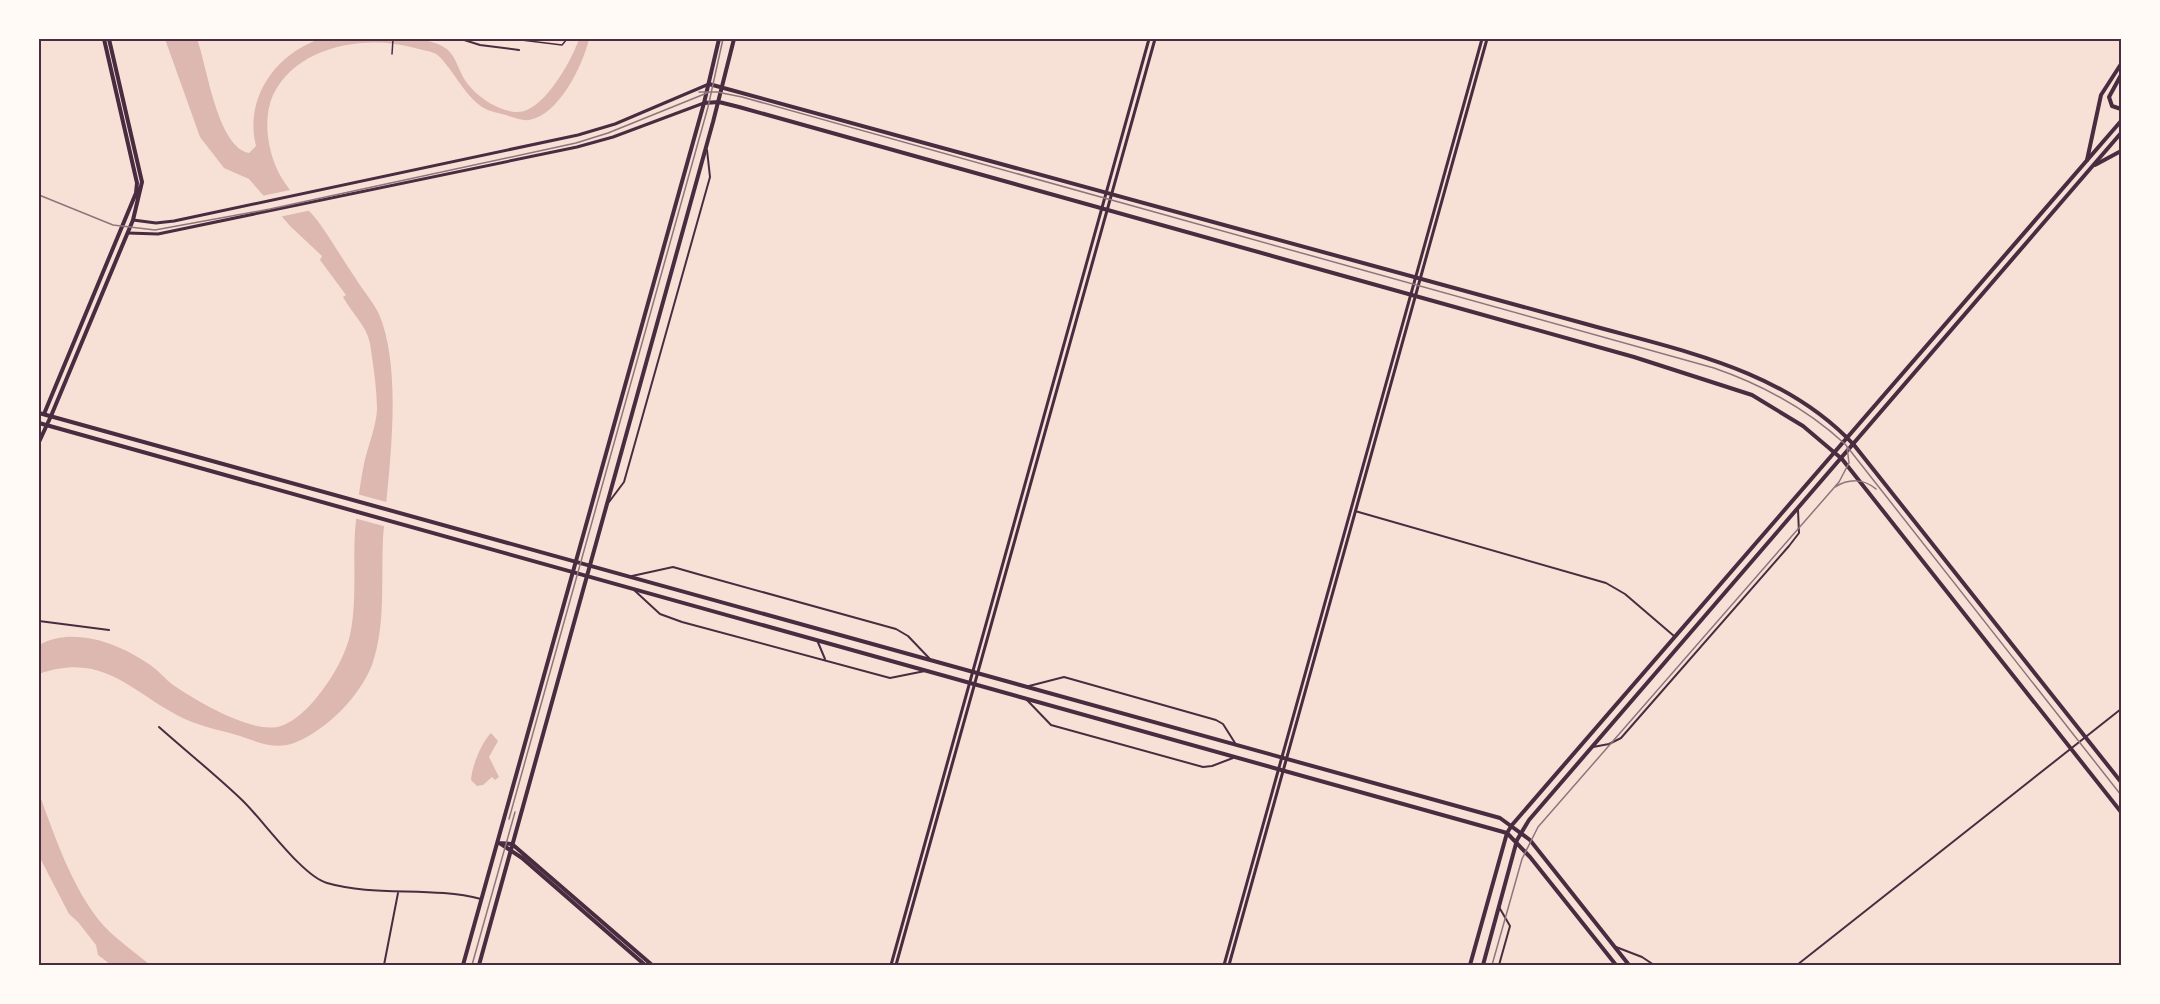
<svg xmlns="http://www.w3.org/2000/svg" width="2160" height="1004" viewBox="0 0 2160 1004" font-family="Arial,sans-serif">
<style>
.water{fill:#dcb8b0}
.pier{fill:#f7e1d7}
.lines{fill:none;stroke-linecap:round;stroke-linejoin:round}
.service{stroke:#4a2c40;stroke-width:1.5}
.minor{stroke:#4a2c40;stroke-width:2}
.tertiary{stroke:#4a2c40;stroke-width:3}
.secondary{stroke:#4a2c40;stroke-width:4}
.primary{stroke:#4a2c40;stroke-width:4}
.tram{stroke:#8f747c;stroke-width:1.5}
.neatline{fill:none;stroke:#4a2c40;stroke-width:2}
</style>
<rect width="100%" height="100%" fill="#f7e1d7"/>
<path class="water" d="M165 39H197C207 65 217 147 249 153L256 146C244 99 275 54 320 39 333 35 363 39 379 39 400 39 422 36 442 46 454 52 456 63 462 75 471 93 496 111 517 112 543 113 572 60 579 39H589C583 65 559 115 529 120 521 121 510 116 502 114 495 112 488 111 482 107 463 94 450 64 436 54 431 51 421 50 415 48 367 34 297 45 273 95 262 120 268 154 281 177 290 193 306 206 317 220 331 239 343 260 356 279 363 290 373 302 379 314 404 374 388 475 383 538 381 579 386 626 372 665 360 696 326 731 294 743 276 750 257 742 240 736 224 731 207 728 192 722 137 700 108 649 39 674V645C75 625 123 645 153 667 160 672 166 680 173 685 197 701 253 735 281 726 310 717 344 664 350 635 357 603 353 564 355 531 357 507 360 482 365 459 369 444 376 426 377 410 377 389 373 364 370 343 366 325 351 312 343 297L346 295 320 260 322 256 291 227 249 179 224 168 200 137Z
M491 733 498 741 489 757 499 777 495 780 492 777 483 785 477 786 471 780C472 765 482 742 491 733Z
M39 793C54 835 74 893 104 926 117 940 135 952 150 965H111L98 955 96 945 78 922 69 914 39 856Z"/>
<path class="pier" d="M295 189 312 210 279 217 262 196Z
M357 494 390 503 387 527 354 518Z"/>
<g class="lines">
<path class="service" d="M513 39 562 45 567 39
M392 54 393 39"/>
<path class="minor" d="M461 39 480 45 519 50
M609 502 624 482 710 177 707 150
M1355 511 1606 583 1625 594 1674 636
M632 576 673 567 701 575 896 629 908 636 929 658
M634 590 660 614 682 622 890 678 925 671
M39 621 109 630
M817 640 825 659
M1029 686 1064 677 1216 720 1223 724 1235 743
M1026 699 1051 725 1203 767 1212 766 1233 758
M159 727C187 752 216 775 242 800 263 820 302 876 327 883 375 897 432 886 481 899
M1593 747 1609 744 1621 738 1789 546 1799 533 1798 510
M1499 907 1510 926 1499 965
M1616 947 1642 957 1654 965
M384 965 398 893
M1797 965 2121 709"/>
<path class="tertiary" d="M133 220 156 223 174 221 578 135 615 124 709 84
M128 233 158 234 577 147 613 137 704 103
M891 965 1149 39
M896 965 1155 39
M1224 965 1482 39
M1229 965 1487 39"/>
<path class="secondary" d="M2121 75 2109 97 2112 106 2121 109
M709 84 1586 324C1682 351 1783 369 1854 445L2121 782
M704 103 719 102 739 107 1634 357 1752 395 1803 426 1842 459 2121 812
M2087 160 2101 95 2121 64
M2095 165 2121 151
M44 414 136 193 137 183 104 39
M51 416 133 220 142 182 109 39
M498 843 512 844 652 965
M501 844 522 858 645 965
M463 965 704 103 719 39
M479 965 713 122 734 39"/>
<path class="primary" d="M39 413 1500 818 1530 840 1629 965
M39 423 1507 833 1530 857 1616 965
M39 442 51 416
M1470 965 1507 833 1512 825 2121 121
M1483 965 1517 840 1529 820 2121 133"/>
<path class="tram" d="M699 92H717L742 97 1714 368C1763 385 1807 409 1845 444L2121 795
M39 195 113 225 155 230 270 209 576 143 608 133 707 93
M1835 487C1848 479 1863 478 1876 489
M509 819 708 107 723 39
M472 965 515 812
M1492 965 1522 859 1538 827 1839 482 1849 463 1847 447"/>
</g>
<rect width="2160" height="1004" fill="none" stroke="#fffaf5" stroke-width="81"/>
<rect x="40" y="40" width="2080" height="924" class="neatline"/>
</svg>
